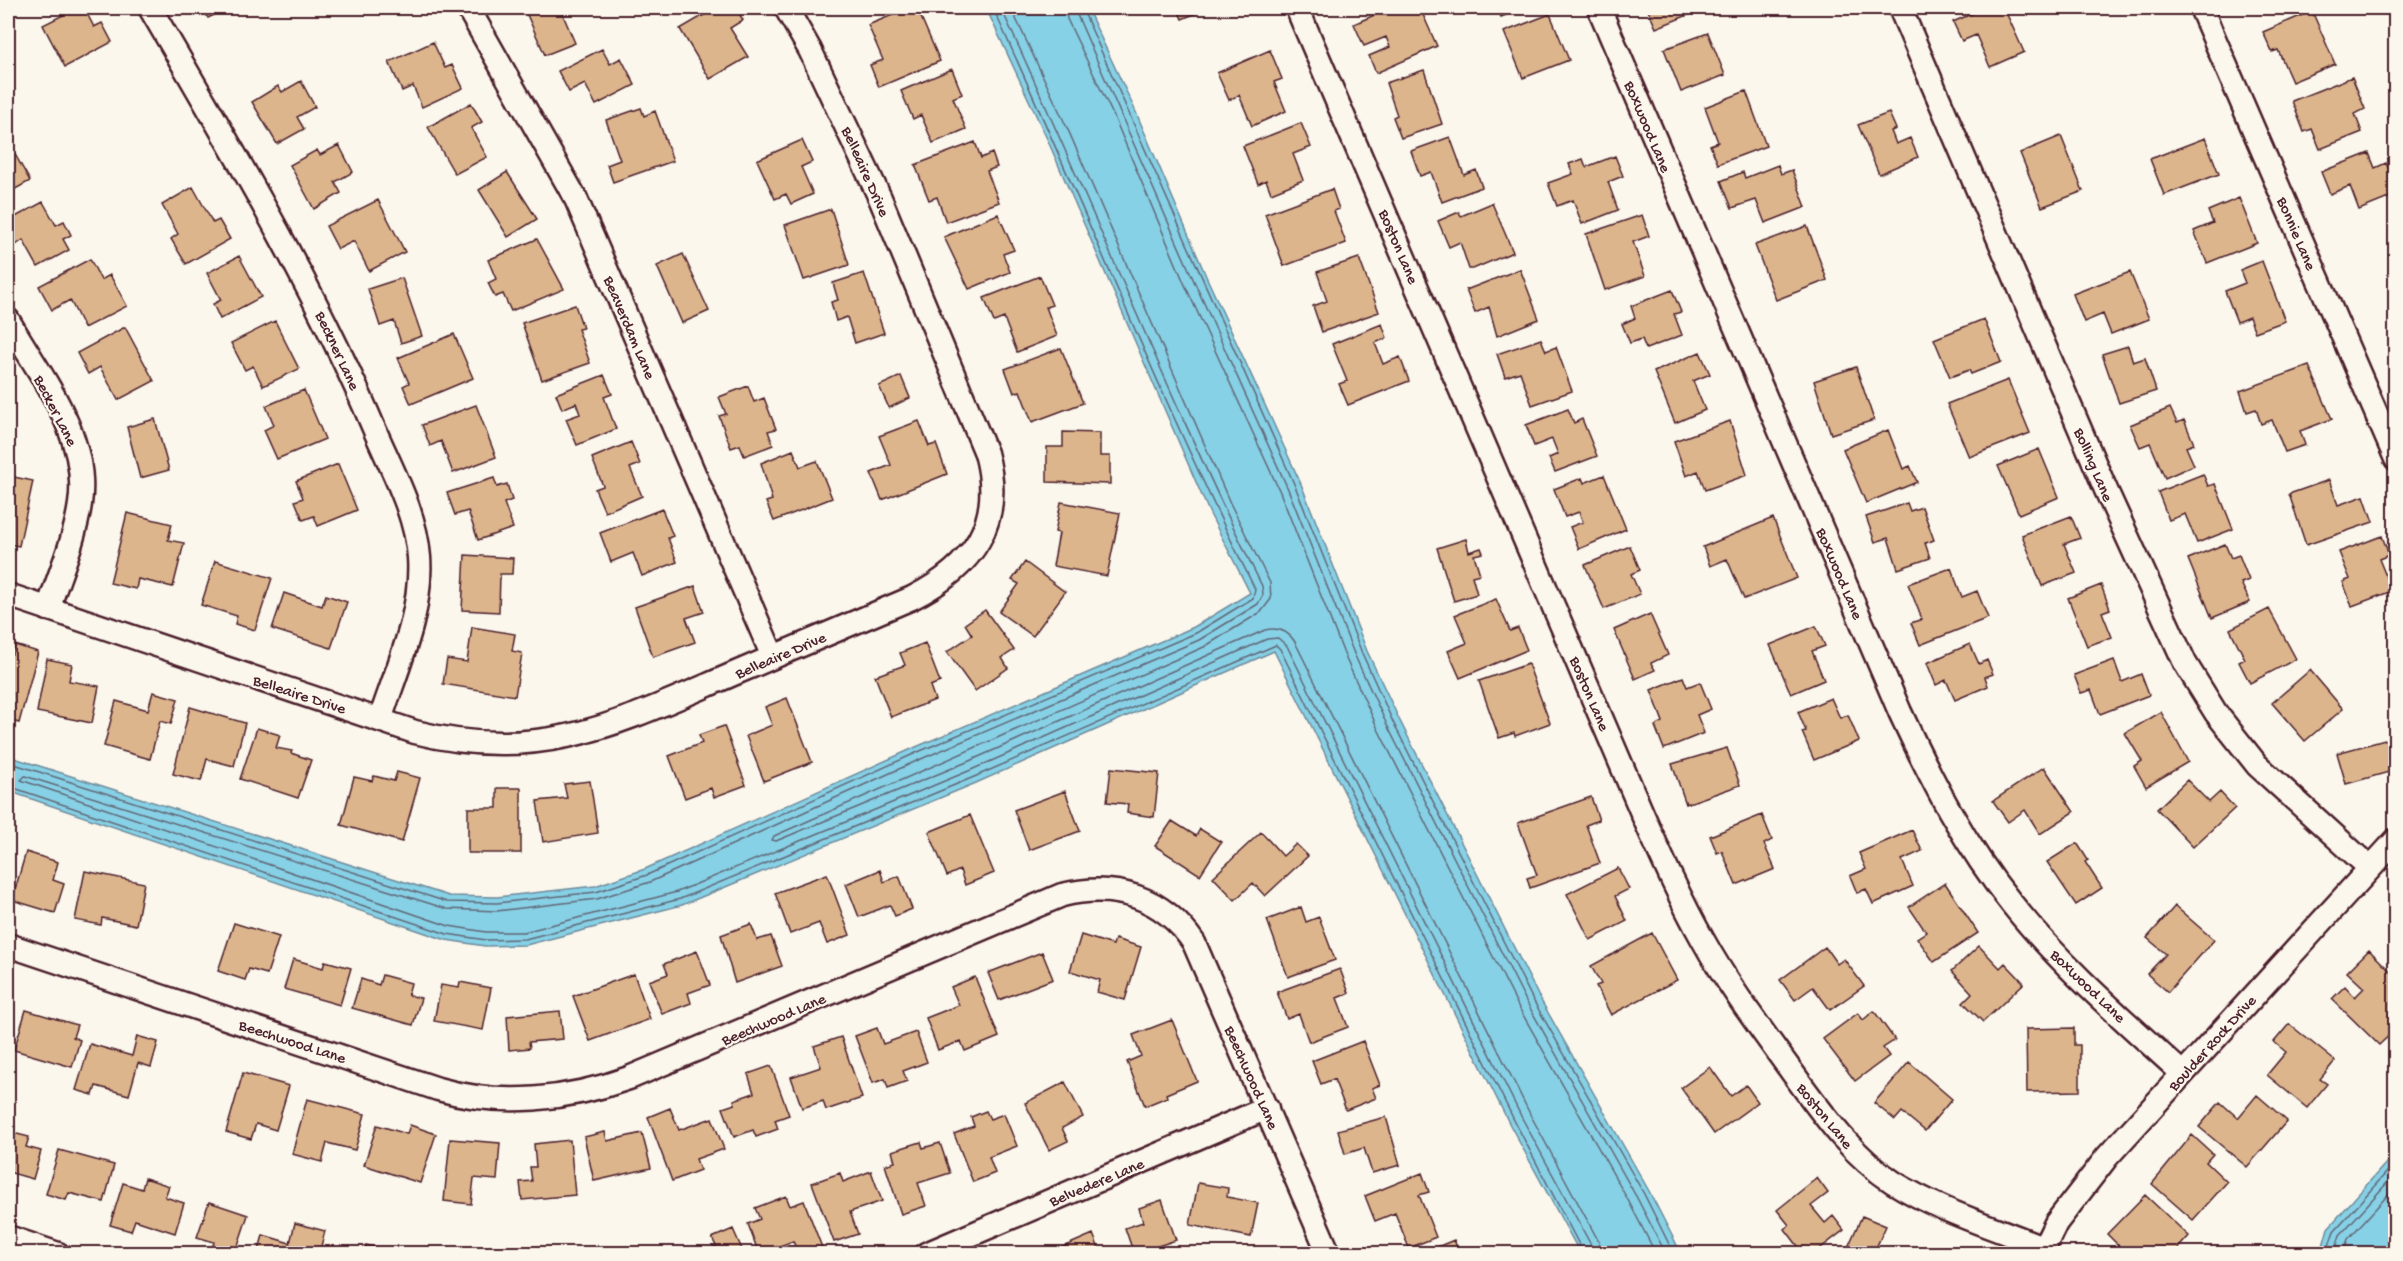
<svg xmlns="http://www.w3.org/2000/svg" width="2403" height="1261" viewBox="0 0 2403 1261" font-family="'Gochi Hand',sans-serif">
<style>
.water{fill:#86d1e6;stroke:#6e8a9b;stroke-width:1.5}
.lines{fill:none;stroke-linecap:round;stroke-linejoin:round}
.shore{stroke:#626676;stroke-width:1.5}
.building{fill:#dcb58d;stroke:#4a1f2b;stroke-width:1.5}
.minor-casing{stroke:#4a1f2b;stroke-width:27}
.minor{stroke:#fbf7ec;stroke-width:22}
.labels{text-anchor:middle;stroke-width:4.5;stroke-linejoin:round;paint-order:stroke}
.street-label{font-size:16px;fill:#4a1f2b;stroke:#fbf7ec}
</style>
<rect width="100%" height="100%" fill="#fbf7ec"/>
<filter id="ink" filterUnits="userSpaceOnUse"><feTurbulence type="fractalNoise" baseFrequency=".0167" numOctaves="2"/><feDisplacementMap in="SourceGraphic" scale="12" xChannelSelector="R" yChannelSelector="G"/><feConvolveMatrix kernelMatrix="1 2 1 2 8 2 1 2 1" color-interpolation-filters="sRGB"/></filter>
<g filter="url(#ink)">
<path class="water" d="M986 8H1087L1135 110 1206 276 1301 484 1367 651 1399 719 1538 995 1649 1191 1681 1253H1580L1510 1125 1274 651 976 783 682 905 526 945 485 946 446 940 8 791V756L449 896 497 897 595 886 645 869 916 747 1194 627 1250 593 1209 512 1048 141Z
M2395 1153V1253H2321L2328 1228Z"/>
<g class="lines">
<path class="shore" d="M1001 8C1090 199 1168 397 1262 586L1263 595 1258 604 1199 640 921 759 650 882 597 899 497 911 447 909 25 776 21 780 449 926 486 932H524L677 892 971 770 1267 639 1278 638 1287 646 1522 1118 1591 1245 1592 1254
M1011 8 1069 132 1230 503 1270 583 1271 599 1261 612 1204 647 774 836 772 840 776 841 967 762 1265 630C1278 627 1288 631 1295 642L1530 1114 1599 1242 1601 1254
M1065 8 1067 19 1115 119 1185 285 1280 492 1346 659 1378 729 1518 1006 1629 1202 1656 1254
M1074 8 1194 281 1288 489 1355 656 1387 725 1526 1001 1637 1198 1666 1254
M1082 8 1295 486 1362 653 1393 722 1532 998 1644 1194 1674 1254
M8 762 447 902 497 903 596 892 647 875 918 752 1196 633 1253 598 1255 589C1160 399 1082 200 993 8
M8 786 447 934 486 940 525 939 680 899 974 777 1276 645 1280 649 1515 1122 1584 1254
M2326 1254 2334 1231 2396 1162
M2334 1254 2340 1235 2396 1173
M2343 1254 2348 1239 2396 1186"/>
</g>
<path class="building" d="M77 8H84L94 27 102 23 112 42 65 67 43 25Z
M203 8H229L208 18Z
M524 8H560L575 43 545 55Z
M716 8H736L743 20 730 28 748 57 710 79 680 29Z
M910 8H917L940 61 879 87 870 65 883 60 868 25Z
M1177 8H1209L1182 19Z
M1390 8H1420L1437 46 1376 73 1369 56 1390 47 1386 37 1364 46 1354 24Z
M1497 8H1524L1501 17Z
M1647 8H1703V9L1656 28Z
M1985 8H2004L2024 52 1990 67 1976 35 1962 41 1953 22Z
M2312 11 2335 64 2292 82 2278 50 2272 52 2263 32Z
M1550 14 1569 60 1523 78 1504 32Z
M1708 33 1725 75 1681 92 1664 49Z
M433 42 445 68 452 65 463 88 422 107 413 86 402 91 389 62Z
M602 49 610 64 621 58 635 85 596 105 585 84 569 92 558 71Z
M1270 50 1282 79 1274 82 1286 111 1252 126 1239 95 1229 100 1217 73Z
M952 69 962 94 953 98 966 129 933 143 921 115 913 119 901 91Z
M1424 70 1442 124 1401 138 1393 117 1397 115 1386 83Z
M2352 77 2365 109 2355 114 2362 132 2320 149 2312 129 2304 132 2292 101Z
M301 81 315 107 297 117 304 129 277 144 252 102 278 86 282 92Z
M1746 91 1766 146 1718 164 1710 145 1718 142 1705 107Z
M471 103 482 122 471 128 487 157 455 174 428 127Z
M641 108 644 116 655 111 673 161 613 182 607 165 620 160 606 120Z
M1889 113 1896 129 1891 131 1896 144 1910 138 1918 157 1879 174 1858 125Z
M1301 123 1311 147 1293 154 1303 180 1271 193 1266 180 1258 184 1243 146Z
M2061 136 2083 191 2042 207 2020 153Z
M1450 137 1464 175 1476 170 1482 187 1442 202 1431 172 1420 176 1411 151Z
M2205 138 2219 174 2164 195 2150 159Z
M802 140 812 162 801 167 813 194 791 204 786 194 775 199 757 160Z
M8 142 30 181 8 193Z
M975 142 981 158 992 153 997 167 987 171 999 202 946 222 937 197 929 200 915 165Z
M339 145 353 172 335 182 341 193 314 209 290 165 317 150 320 155Z
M2369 153 2375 168 2386 163 2396 186V195L2359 210 2350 186 2330 194 2321 172Z
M1615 156 1623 176 1608 182 1618 210 1582 224 1573 200 1557 206 1548 183 1573 174 1569 164 1583 159 1586 167Z
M1778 165 1781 174 1792 170 1806 207 1765 223 1756 200 1732 208 1721 181 1743 172 1745 178Z
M507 172 537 219 508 237 479 190Z
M193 187 213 223 219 220 230 239 186 264 171 239 178 234 162 205Z
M1332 189 1339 209 1334 211 1346 243 1284 266 1265 214Z
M2239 198 2257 243 2207 263 2194 231 2213 223 2208 211Z
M378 200 405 252 369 271 354 241 338 249 326 226Z
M43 202 56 225 64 221 71 235 63 239 69 250 38 267 23 240 16 245 8 229V221Z
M1492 203 1513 252 1473 269H1469L1460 242 1449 247 1438 221 1459 212 1461 216Z
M831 209 849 265 804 280 785 225Z
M998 214 1014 250 1003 254 1010 272 969 289 944 237Z
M1642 215 1649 236 1633 242 1645 276 1605 290 1586 234Z
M1807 226 1827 280 1776 300 1755 245Z
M537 239 564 289 511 311 503 294 495 297 488 283 496 279 488 260Z
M683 254 709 311 682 323 657 266Z
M239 256 261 297 220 319 213 304 221 300 207 273Z
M1359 258 1379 312 1322 332 1313 306 1327 301 1317 272Z
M90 259 101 280 110 275 127 306 84 328 70 300 52 310 39 286Z
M2262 261 2285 321 2255 332 2249 317 2237 322 2225 291 2245 283 2240 270Z
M1520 269 1539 319 1497 336 1489 307 1475 313 1466 290Z
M2130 272 2149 319 2111 334 2103 314 2084 322 2073 294Z
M864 273 884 333 855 343 847 317 836 321 831 302 838 300 833 283Z
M1040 276 1052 305 1046 307 1057 336 1017 352 1004 318 994 322 984 298Z
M402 278 422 336 401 343 394 321 380 326 368 289Z
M1672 290 1681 312 1674 314 1682 335 1646 349 1642 339 1630 343 1622 324 1635 318 1631 306Z
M575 305 583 328 578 329 590 363 542 380 522 323Z
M1984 319 2001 362 1971 374 1969 370 1950 377 1934 339Z
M275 321 299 369 263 386 253 366 245 370 231 343Z
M1382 324 1387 338 1375 343 1383 364 1400 357 1409 381 1348 405 1339 384 1347 381 1332 344Z
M125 327 154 381 118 400 100 367 88 374 77 353Z
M454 334 473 378 411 404 403 386 409 383 398 358Z
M1541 339 1546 351 1556 347 1572 391 1532 405 1520 372 1505 377 1497 354Z
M2128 346 2133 362 2145 358 2156 391 2119 403 2102 354Z
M1061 348 1083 403 1032 422 1020 391 1014 393 1005 369Z
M1700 352 1710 374 1693 381 1705 410 1675 423 1654 372Z
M2309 366 2332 419 2300 431 2305 445 2285 452 2272 420 2261 424 2256 409 2247 412 2240 391Z
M1856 367 1874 420 1831 434 1814 381Z
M604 375 612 394 604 397 616 429 577 445 566 419 580 414 576 403 562 409 556 394Z
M901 376 910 398 889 408 879 386Z
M2008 380 2030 433 1969 457 1947 404Z
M748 386 754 402 764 398 776 429 768 431 773 445 744 456 740 445 731 448 719 416 726 414 719 397Z
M304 390 325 439 277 459 264 430 274 425 266 406Z
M476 405 496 457 453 473 441 441 430 446 422 425Z
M2170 408 2177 423 2184 420 2194 444 2186 447 2194 465 2165 478 2150 443 2140 447 2130 425Z
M1568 409 1574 423 1582 419 1597 456 1555 472 1549 458 1558 454 1552 439 1534 446 1526 425Z
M155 419 169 470 140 478 127 427Z
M919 421 929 446 936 444 947 474 882 500 871 473 891 465 879 436Z
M1730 421 1747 475 1705 490 1698 471 1686 476 1674 441Z
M1888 430 1903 469 1910 466 1917 482 1866 503 1843 449Z
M1063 432 1100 433V456H1110V484L1047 482V447H1063Z
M631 442 640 464 630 468 642 496 605 512 595 489 603 486 592 458Z
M2039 449 2059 497 2019 514 1998 466Z
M793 450 800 467 817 461 832 498 774 521 766 502 772 500 761 463Z
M338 464 357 510 318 526 314 516 303 520 295 501 303 498 296 481Z
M2203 474 2208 486 2215 484 2233 529 2197 543 2185 514 2169 520 2158 492Z
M1604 475 1626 529 1579 549 1570 527 1583 522 1579 512 1565 517 1554 489 1582 478 1584 483Z
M14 477 33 481 19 546 8 544V485L12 486Z
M494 478 497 487 507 484 512 500 504 503 513 528 478 540 468 511 455 515 447 493Z
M2329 480 2338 505 2364 496 2373 522 2306 545 2289 494Z
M1061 502 1120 513 1107 576 1053 566 1059 533 1055 532Z
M1907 503 1910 511 1922 507 1934 540 1925 543 1930 558 1898 569 1888 538 1875 542 1866 517Z
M662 509 673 536 668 538 677 562 642 576 633 553 611 562 600 533Z
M127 513 172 524 168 540 184 543 173 587 138 579 136 589 110 583Z
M2071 516 2080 538 2064 544 2076 573 2042 586 2022 535Z
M1773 518 1797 578 1744 599 1727 559 1710 566 1703 547Z
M2382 536 2389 555 2379 559 2392 591 2352 606 2343 582 2350 579 2339 552Z
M1466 539 1469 552 1481 548 1483 553 1474 555 1480 574 1472 576 1477 594 1454 601 1437 548Z
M2225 544 2231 558 2239 555 2249 580 2241 583 2250 602 2212 618 2188 559Z
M1630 546 1640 570 1631 574 1640 594 1604 609 1585 565Z
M465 555 513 558 512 574H500L499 612 462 610Z
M215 561 272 578 255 630 235 624 237 616 201 605Z
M1025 562 1065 592 1033 636 999 612 1019 584 1012 580Z
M1951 568 1962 597 1977 591 1988 618 1920 645 1911 623 1922 619 1908 584Z
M2101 585 2110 609 2102 612 2112 637 2087 646 2068 598Z
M695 586 704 612 686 618 695 642 653 657 635 607Z
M284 593 322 606 326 595 347 602 331 648 272 629Z
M1496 599 1510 631 1518 628 1527 650 1460 678 1448 651 1467 643 1455 615Z
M2269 609 2296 659 2250 683 2239 662 2245 659 2230 629Z
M985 610 1014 650 1002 658 1008 668 975 691 947 652 972 635 965 624Z
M1650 614 1668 655 1651 663 1655 670 1635 679 1614 630Z
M1816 626 1825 646 1812 651 1824 680 1791 694 1770 645Z
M472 627 515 634 512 651 522 653 515 696 443 684 447 659 467 662Z
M925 643 940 682 930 686 935 700 891 717 875 676 905 665 900 653Z
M1970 644 1979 664 1987 660 1993 674 1985 677 1988 686 1955 700 1946 680 1936 685 1927 663Z
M15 645 38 652 19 723 8 720V653L12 654Z
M47 659 72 664 69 681 99 686 92 723 37 712Z
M2114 660 2122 682 2141 674 2149 695 2100 714 2091 690 2081 693 2074 675Z
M1528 664 1550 723 1515 736 1514 733 1499 738 1479 681Z
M2310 670 2343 709 2305 741 2272 703Z
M1683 677 1687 687 1700 682 1711 709 1697 715 1704 733 1664 749 1655 726 1663 722 1651 690Z
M153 692 178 699 171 724 160 721 150 759 104 746 116 701 148 710Z
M787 698 812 762 764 781 746 736 772 725 765 707Z
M1831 698 1840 718 1848 715 1859 741 1814 760 1802 732 1806 731 1798 712Z
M190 707 245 723 234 766 207 759 201 781 173 774Z
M2161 712 2188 762 2146 787 2134 766 2142 761 2125 733Z
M724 726 746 785 714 797 711 788 685 798 669 756 702 743 699 735Z
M257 728 280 735 276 748 292 751 291 753 311 760 298 798 240 779Z
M2396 737V770L2346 784 2337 753Z
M1727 748 1740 785 1686 804 1672 764Z
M2044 767 2074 812 2040 834 2025 810 2008 822 1993 801Z
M1111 768 1159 773 1154 817 1127 813 1128 804 1107 802Z
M397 772 420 778 402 842 341 825 354 777 372 781 374 776 394 781Z
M2187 780 2209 802 2220 792 2235 808 2193 847 2157 809Z
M590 781 598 833 543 842 537 801 567 798 564 784Z
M497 788H521V853H468V808H497Z
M1065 791 1080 831 1029 850 1014 810Z
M1591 797 1599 820 1586 825 1600 863 1530 888 1527 878 1537 875 1518 823Z
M970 815 994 873 965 885 960 870 947 876 929 832Z
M1762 815 1772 840 1764 844 1775 869 1736 885 1722 851 1717 853 1710 836Z
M1172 821 1196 836 1200 829 1221 842 1200 875 1155 846Z
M1912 830 1922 851 1902 860 1913 886 1873 904 1866 889 1857 893 1850 876 1866 869 1859 853Z
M1261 832 1283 856 1296 844 1308 856 1265 896 1253 883 1235 900 1213 877Z
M2077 843 2088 860 2085 862 2102 888 2076 905 2047 862Z
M26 852 58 862 53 880 64 884 55 913 12 900Z
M1618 868 1629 889 1615 896 1627 921 1590 940 1567 894Z
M880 870 884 882 899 876 912 909 895 916 890 905 859 917 846 884Z
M85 871 144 883 136 925 102 918 101 925 75 920Z
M827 874 850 935 827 944 819 923 790 934 775 893Z
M1945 883 1978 933 1934 962 1917 938 1926 932 1909 907Z
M2175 906 2214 940 2168 992 2147 974 2166 954 2147 938Z
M1301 907 1306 922 1319 917 1335 960 1288 977 1267 920Z
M234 923 279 937 267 974 249 969 245 980 218 971Z
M751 924 757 940 771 936 782 966 735 983 721 935Z
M1652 933 1677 980 1611 1015 1596 986 1601 984 1591 966Z
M1081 935 1113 945 1115 939 1141 947 1125 1000 1097 992 1100 980 1070 971Z
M1979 946 2000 968 2005 963 2024 983 1983 1022 1963 1002 1972 993 1952 971Z
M1825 947 1837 964 1844 959 1864 986 1830 1010 1813 987 1795 1000 1780 980Z
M2369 950 2396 977V1013L2392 1017 2396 1020V1029L2379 1045 2332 999 2345 986 2355 997 2364 988 2347 972Z
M697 951 710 985 688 993 691 1003 662 1014 649 981 668 974 664 964Z
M1042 952 1053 979 999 1000 988 973Z
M293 959 323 968 325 961 351 968 340 1005 284 989Z
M1340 969 1349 993 1337 998 1348 1027 1309 1042 1299 1014 1287 1019 1277 992Z
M634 974 650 1019 590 1041 573 996Z
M382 975 411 983 408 995 421 998 413 1025 352 1008 361 979 379 985Z
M975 977 999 1037 965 1051 961 1041 938 1050 926 1018 959 1005 951 987Z
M460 982 491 988 483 1030 434 1021 441 985 459 988Z
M26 1010 77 1025 73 1037 80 1040 72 1067 14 1050Z
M560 1011 563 1039 529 1042 530 1048 509 1050 507 1016Z
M1874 1011 1895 1040 1883 1048 1889 1056 1855 1081 1823 1039 1858 1013 1863 1020Z
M1172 1020 1197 1081 1166 1094 1167 1097 1145 1106 1127 1062 1141 1056 1133 1035Z
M2289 1024 2335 1061 2320 1079 2327 1084 2307 1108 2267 1075 2286 1052 2274 1042Z
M877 1028 883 1044 916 1032 927 1062 903 1071 907 1081 888 1088 885 1079 873 1083 855 1036Z
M2074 1028V1045H2080V1091L2027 1092 2026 1029Z
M137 1036 158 1042 151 1067 138 1063 129 1095 96 1086 93 1095 76 1090 90 1044 132 1056Z
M841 1037 862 1098 826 1110 823 1101 802 1108 791 1077 821 1067 814 1046Z
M1363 1041 1380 1085 1372 1088 1376 1098 1346 1110 1334 1079 1321 1084 1312 1061Z
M1909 1062 1952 1099 1925 1131 1902 1112 1895 1120 1874 1103Z
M771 1066 789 1115 775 1120 778 1129 756 1137 753 1130 734 1137 723 1108 735 1104 734 1100 754 1093 748 1074Z
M1710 1067 1731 1096 1746 1085 1758 1102 1714 1134 1681 1088Z
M243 1073 289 1086 276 1130 256 1124 251 1139 226 1132Z
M1065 1082 1083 1117 1062 1128 1068 1141 1049 1150 1025 1103Z
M2257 1095 2287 1121 2247 1167 2199 1127 2220 1102 2238 1118Z
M307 1099 365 1114 355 1150 327 1143 322 1162 292 1154Z
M670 1108 679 1130 712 1118 724 1149 696 1159 700 1170 672 1181 648 1117Z
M986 1111 990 1119 1004 1114 1017 1146 989 1157 995 1173 973 1182 954 1134 974 1126 971 1117Z
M1386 1117 1400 1165 1372 1173 1364 1148 1345 1154 1338 1130Z
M377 1125 407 1134 410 1125 436 1134 420 1183 364 1165Z
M605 1132 607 1141 642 1133 651 1168 594 1181 584 1137Z
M13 1133 29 1137 26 1147 41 1151 33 1179 8 1172V1140H11Z
M2192 1135 2213 1154 2206 1162 2227 1182 2193 1220 2152 1184Z
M450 1139 500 1143 497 1180 474 1178 471 1204 444 1201Z
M570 1140 575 1195 522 1200 520 1182 532 1181 530 1167H536L534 1144Z
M921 1142 923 1148 940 1143 950 1173 918 1183 926 1206 901 1214 885 1165 895 1162 892 1151Z
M59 1150 114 1165 104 1202 69 1193 66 1200 46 1194Z
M871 1171 882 1201 850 1212 858 1234 834 1242 812 1183 840 1173 843 1182Z
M1422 1173 1429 1192 1419 1195 1436 1237 1409 1248 1395 1213 1375 1221 1365 1196Z
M145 1178 169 1186 165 1197 184 1203 175 1233 135 1220 131 1231 110 1225 123 1183 142 1189Z
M1817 1178 1828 1193 1811 1206 1825 1223 1833 1216 1844 1230 1813 1254H1804L1785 1229 1789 1225 1777 1210Z
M1198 1183 1228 1188 1227 1197 1258 1203 1251 1237 1190 1225Z
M2145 1195 2189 1236 2173 1254H2127L2107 1234Z
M786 1196 790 1206 804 1201 823 1250 813 1254H798L793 1241 759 1254 748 1224 760 1219 755 1208Z
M1162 1200 1176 1240 1134 1254 1125 1228 1143 1222 1139 1208Z
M209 1202 248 1215 235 1254H210L214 1242 197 1237Z
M1862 1216 1886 1226 1876 1248 1889 1254H1845Z
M295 1223 325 1231 319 1254H258L263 1235 290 1243Z
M733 1229 744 1254H699L716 1246 712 1238Z
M1093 1234 1101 1254H1057L1056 1250Z
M1454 1240 1460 1254H1420Z
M366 1245 390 1251 389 1254H364Z"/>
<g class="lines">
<g class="minor-casing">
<path id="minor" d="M150 8C231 147 313 284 376 433 393 472 416 514 419 557 423 612 397 668 380 720
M468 8 576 199 773 657
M1297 8 1642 813C1661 856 1680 899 1703 940 1729 987 1761 1029 1792 1072 1822 1113 1850 1154 1893 1182 1939 1211 1994 1227 2044 1248
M1599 8 1900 712C1931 779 1965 846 2012 904 2062 967 2123 1019 2182 1073
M1900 8 2106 490 2185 663 2216 713 2257 765 2370 868
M2201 8 2396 459
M8 320C40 376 90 436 80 504 75 540 59 575 48 609
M8 595 415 732C540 764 619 723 731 675 791 649 852 624 912 598 973 567 1005 523 986 453L880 198 810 50 786 8
M8 945 438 1089C501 1107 568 1100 629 1078L1062 895C1116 882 1163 897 1194 943L1329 1254
M8 1237 58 1254
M926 1254 1267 1108
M2041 1254 2056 1223 2107 1157 2396 840"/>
</g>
<use href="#minor" class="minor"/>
</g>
</g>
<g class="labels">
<g class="street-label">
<text transform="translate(1649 126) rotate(67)" y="6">Boxwood Lane</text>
<text transform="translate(867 171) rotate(66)" y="6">Belleaire Drive</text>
<text transform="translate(2298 233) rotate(67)" y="6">Bonnie Lane</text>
<text transform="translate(1400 246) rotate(67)" y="6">Boston Lane</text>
<text transform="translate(631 327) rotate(67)" y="6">Beaverdam Lane</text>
<text transform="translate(339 350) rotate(65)" y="6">Beckner Lane</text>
<text transform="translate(57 410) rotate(63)" y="6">Becker Lane</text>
<text transform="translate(2095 464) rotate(67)" y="6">Bolling Lane</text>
<text transform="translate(1841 573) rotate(67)" y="6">Boxwood Lane</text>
<text transform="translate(780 654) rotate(-23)" y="6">Belleaire Drive</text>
<text transform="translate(300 693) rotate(18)" y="6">Belleaire Drive</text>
<text transform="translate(1591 693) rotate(67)" y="6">Boston Lane</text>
<text transform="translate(2089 985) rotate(44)" y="6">Boxwood Lane</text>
<text transform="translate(773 1018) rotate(-23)" y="6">Beechwood Lane</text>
<text transform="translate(293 1040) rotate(18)" y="6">Beechwood Lane</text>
<text transform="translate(2211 1042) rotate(-48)" y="6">Boulder Rock Drive</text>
<text transform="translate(1253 1077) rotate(66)" y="6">Beechwood Lane</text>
<text transform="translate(1826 1115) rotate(51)" y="6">Boston Lane</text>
<text transform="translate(1096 1181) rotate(-23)" y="6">Belvedere Lane</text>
</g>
</g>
<rect width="2403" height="1261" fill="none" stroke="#fbf7ec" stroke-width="30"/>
<rect x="15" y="15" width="2373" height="1231" fill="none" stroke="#4a1f2b" stroke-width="2" filter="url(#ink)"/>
</svg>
